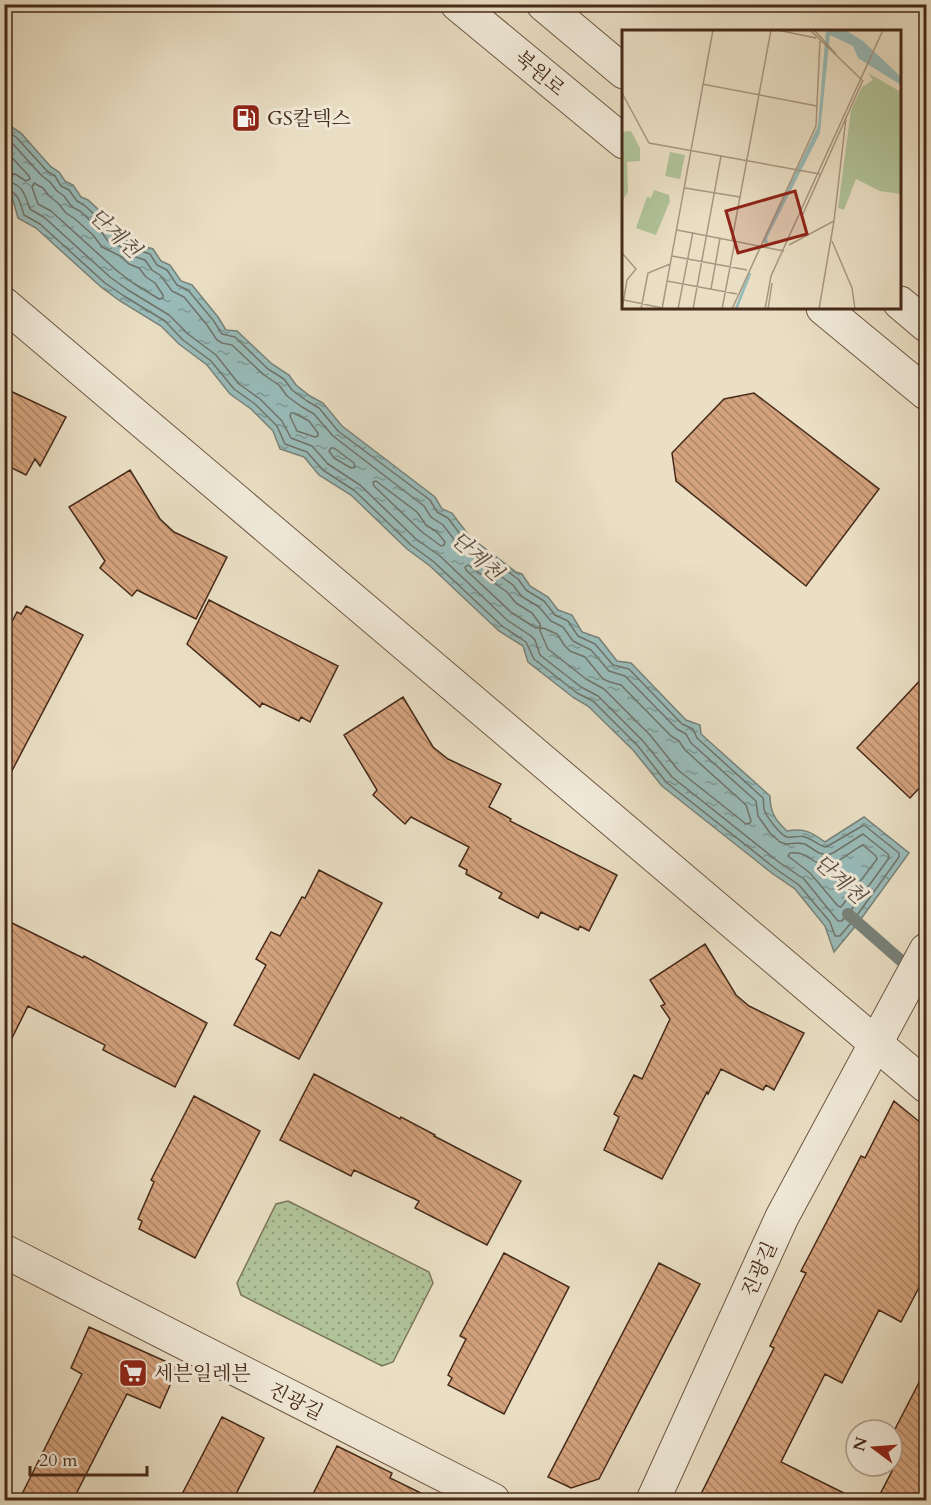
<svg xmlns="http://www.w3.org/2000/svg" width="931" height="1505" viewBox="0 0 931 1505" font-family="Cardo,'Noto Serif KR',serif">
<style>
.park{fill:url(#park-dots);stroke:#7c7659;stroke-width:1.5}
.water{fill:url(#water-ripples);stroke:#78827a;stroke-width:1.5}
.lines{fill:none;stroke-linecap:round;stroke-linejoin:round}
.shore{stroke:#70736a;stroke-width:1.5}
.stream{stroke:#78827a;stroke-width:12}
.building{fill:url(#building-back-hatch);stroke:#462a19;stroke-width:1.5}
.minor-casing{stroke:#6f5744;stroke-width:35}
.tertiary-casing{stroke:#6f5744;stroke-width:35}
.minor{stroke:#f1ead9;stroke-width:33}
.tertiary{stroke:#f1ead9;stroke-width:33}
.labels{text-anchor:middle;stroke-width:6;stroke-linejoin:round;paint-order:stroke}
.street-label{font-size:20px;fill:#462a19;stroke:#f1ead9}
.poi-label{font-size:20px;fill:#462a19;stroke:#f1ead9;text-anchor:start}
.water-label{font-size:21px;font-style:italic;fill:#5b4e41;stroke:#f1ead9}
.inset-river{fill:none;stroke:#99bcba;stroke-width:3}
.inset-road{fill:none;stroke:#a89780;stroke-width:1.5}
.view{fill:#8f2418;fill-opacity:0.15;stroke:#8f2418;stroke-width:3}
.inset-edge{fill:none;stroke:#462a19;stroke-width:3}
</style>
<defs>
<pattern id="park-dots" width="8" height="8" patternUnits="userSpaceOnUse" patternTransform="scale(1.5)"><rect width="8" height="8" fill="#b1c399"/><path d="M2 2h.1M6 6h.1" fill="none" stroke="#929f7c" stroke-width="1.8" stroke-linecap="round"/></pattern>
<pattern id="water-ripples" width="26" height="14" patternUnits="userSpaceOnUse" patternTransform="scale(1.5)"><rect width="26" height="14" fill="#99bcba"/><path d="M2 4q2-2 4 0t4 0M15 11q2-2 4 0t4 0" fill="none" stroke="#7f9996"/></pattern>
<pattern id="building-back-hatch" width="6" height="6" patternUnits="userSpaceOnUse" patternTransform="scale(1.5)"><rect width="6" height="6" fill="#d4a37e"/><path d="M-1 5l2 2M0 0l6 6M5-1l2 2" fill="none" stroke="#ae8566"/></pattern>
</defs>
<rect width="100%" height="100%" fill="#eadfc4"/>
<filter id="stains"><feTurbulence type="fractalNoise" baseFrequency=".00333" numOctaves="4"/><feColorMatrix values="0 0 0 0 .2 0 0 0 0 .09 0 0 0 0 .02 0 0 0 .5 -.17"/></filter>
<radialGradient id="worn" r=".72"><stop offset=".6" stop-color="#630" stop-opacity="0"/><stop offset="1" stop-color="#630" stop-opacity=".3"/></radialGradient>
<path class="park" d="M288 1201 429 1272 433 1283 393 1362 382 1366 241 1295 237 1283 276 1204Z"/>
<path class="water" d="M4 120 10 126 21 133 51 167 59 172 65 181 73 185 81 197 88 200 111 221 116 230 135 238 140 245 153 249 161 261 170 265 181 281 192 285 218 317 226 330 237 331 272 364 289 375 296 385 310 396 323 403 342 426 435 497 442 509 452 513 473 541 479 544 516 572 522 574 530 586 548 597 558 610 572 615 582 632 599 638 617 661 631 663 686 720 700 725 701 734 770 796C770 812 775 820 787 831 805 828 811 832 825 842L864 817 909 853 858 923 834 952 825 926 795 889 773 874 662 786 633 750 588 706 574 698 528 662 523 646 499 631 430 566 407 549 351 495 319 475 304 457 280 449 273 431 251 409 230 394 207 365 179 344 161 326 120 301 101 287 36 228 18 218 13 200 5 193Z"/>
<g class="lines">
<path class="shore" d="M4 129 17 138 47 171 55 176 61 186 69 190 77 201 84 205 106 225 113 235 131 243 138 250 150 254 157 265 167 270 177 285 188 290 213 320 222 334 235 337 268 369 284 379 292 390 307 401 319 408 338 431 430 500 437 512 448 518 469 546 477 550 518 579 526 590 544 601 555 615 568 621 578 636 595 644 613 665 629 669 682 724 693 729 697 738 763 798C764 802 763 808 765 812 768 818 780 835 787 837 793 838 799 835 805 837 813 839 818 846 826 847L864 825 899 853V857L855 918 840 936H835L830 922 799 885 776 869 666 782 638 746 593 701 577 693 534 659 526 642 502 626 434 562 411 545 355 491 323 470 307 452 285 444 277 426 255 404 234 389 211 361 183 340 165 321 124 296 105 283 40 224 24 215C20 203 19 191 4 189
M4 138 12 143 42 176 50 182 57 191 64 196 72 207 80 211 100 230 108 241 126 249 133 256 145 260 152 270 161 276 172 291 184 297 207 325 217 340 222 343 232 345 264 375 279 385 287 396 302 407 314 414 333 436 424 506 431 517 443 525 464 552 473 556 513 585 521 596 539 607 551 621 563 627 573 641 591 650 609 671 625 676 677 729 686 734 691 743 756 801 758 816 770 833 780 842 786 844 798 843 805 844 819 853 827 855 833 853 863 834 888 854 889 858 849 913 842 921H838L804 879 780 863 672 777 643 741 598 696 581 687 540 655 535 640 531 636 507 620 440 556 416 539 360 485 328 464 312 446 291 438 282 421 260 399 239 384 216 355 188 334 169 315 128 290 110 277 45 218 30 209C25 195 23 183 4 181
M4 149 29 176 30 179 26 181 15 174 4 172
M34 183 43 188 49 196 58 203 66 213 75 219 93 235 102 247 120 256 129 264 139 268 146 277 155 283 163 295V298L159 299 133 283 116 270 51 211 38 204 32 187Z
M294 413 309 421 318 433V436L315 437 297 431 290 416 291 413Z
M331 448H334L354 463 355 467 351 468 334 458 329 451Z
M376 481 417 512 426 525 437 532 445 542 444 545 441 546 422 532 374 486 373 482Z
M468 565 507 592 516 603 532 613 540 624V628H536L512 613 466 570 465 567Z
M543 628 557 634 565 646 570 651 585 657 603 679 610 682 621 685 671 736 679 741 685 750 746 805 751 821 750 823 746 824 678 770 650 735 604 689 586 679 548 649 540 631V629Z
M863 845 876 856 877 859 841 907 838 906 810 873 788 856 790 853C809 850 811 867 830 864 842 861 852 850 863 845Z"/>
<path class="stream" d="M848 914 914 972"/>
</g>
<path class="building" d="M4 388 66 417 40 466 35 459 26 475 4 464Z
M754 393 879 489 806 586 676 481 672 453 724 399Z
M130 470 160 519 174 532 227 557 196 619 137 590 132 596 100 568 105 561 69 507Z
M209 600 338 666 310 722 301 717 299 721 262 703 260 707 187 644Z
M26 606 83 635 4 786V637L17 612 21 614Z
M927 673V780L910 798 857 748Z
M403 697 433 747 448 759 501 784 489 807 511 819 510 821 617 875 589 931 580 926 578 930 541 912 538 918 499 898 502 893 466 874 467 870 459 866 469 847 411 817 405 824 373 795 377 790 344 735Z
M319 870 382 903 299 1059 234 1025 266 965 256 959 271 932 280 936 302 897 305 898Z
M4 919 83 958 84 956 207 1023 175 1087 103 1050 105 1045 28 1006 4 1054Z
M705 944 736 995 749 1006 804 1033 774 1090 766 1085 763 1090 721 1069 708 1094 707 1092 662 1179 604 1150 619 1117 614 1114 634 1075 642 1079 670 1019 661 1006 665 1004 650 980Z
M314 1074 400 1119 401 1117 435 1135 434 1136 521 1181 487 1245 415 1208 419 1201 354 1170 351 1176 280 1140Z
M194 1096 260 1131 195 1258 139 1229 142 1221 138 1219 154 1182 151 1180Z
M894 1101 927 1128V1272L901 1322 879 1310 842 1383 825 1374 781 1462 858 1500H698L774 1348 770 1346 806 1273 801 1271 861 1156 865 1158Z
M504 1253 569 1287 504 1414 448 1385 452 1378 448 1375 466 1339 460 1336Z
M659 1263 700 1284 599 1479 571 1488 548 1477Z
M89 1327 178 1367 160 1408 127 1394 73 1500H19L82 1374 71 1368Z
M927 1367V1500H877L892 1471V1435Z
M222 1417 264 1438 233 1500H179Z
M337 1446 392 1473 390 1478 435 1500H310Z"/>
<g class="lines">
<g class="minor-casing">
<path id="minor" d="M4 304 926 1086
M4 1251 493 1500"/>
</g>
<g class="tertiary-casing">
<path id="tertiary" d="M457 4 624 142
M543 4 624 72
M900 303 926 325
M823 308 926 393
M653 1500 782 1217 926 950"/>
</g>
<use href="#minor" class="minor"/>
<use href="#tertiary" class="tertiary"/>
</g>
<defs>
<g id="fuel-square" transform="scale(1.5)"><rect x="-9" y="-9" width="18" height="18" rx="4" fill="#8f2418" stroke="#f1ead9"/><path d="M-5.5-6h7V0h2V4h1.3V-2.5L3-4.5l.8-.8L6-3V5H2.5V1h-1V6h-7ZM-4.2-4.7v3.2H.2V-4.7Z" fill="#fff"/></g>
<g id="supermarket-square" transform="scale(1.5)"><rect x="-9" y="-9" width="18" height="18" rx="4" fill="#8f2418" stroke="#f1ead9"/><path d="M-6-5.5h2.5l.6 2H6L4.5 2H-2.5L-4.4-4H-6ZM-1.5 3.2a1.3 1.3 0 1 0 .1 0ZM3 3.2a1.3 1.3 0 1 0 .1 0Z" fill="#fff"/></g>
</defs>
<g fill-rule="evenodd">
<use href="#fuel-square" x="246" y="118"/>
<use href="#supermarket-square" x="133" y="1373"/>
</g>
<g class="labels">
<g class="street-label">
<text transform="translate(540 73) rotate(40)" y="7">북원로</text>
<text transform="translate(759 1269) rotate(-66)" y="7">진광길</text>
<text transform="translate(296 1401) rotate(27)" y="7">진광길</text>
</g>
<g class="poi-label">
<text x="267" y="125">GS칼텍스</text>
<text x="154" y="1380">세븐일레븐</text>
</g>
<g class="water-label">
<text transform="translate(115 233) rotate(43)" y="7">단계천</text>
<text transform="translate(477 556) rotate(42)" y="7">단계천</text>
<text transform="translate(840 879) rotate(42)" y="7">단계천</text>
</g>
</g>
<g transform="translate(622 30)">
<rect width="279" height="279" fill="#eadfc4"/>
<path d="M48 122 63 125 58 149 43 146ZM32 160 47 165 48 171 34 205 14 198 25 167 29 168Z" fill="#b1c399"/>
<path d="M9 101 18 118V131L5 132 6 162 0 171V102Z" fill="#b1c399"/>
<path d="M246 43 279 62V164L258 161 234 149 222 180 216 178 229 80 240 57 251 50Z" fill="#b1c399"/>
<path d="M204 0H223L241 11 279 47V55L236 28 231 16 208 5 198 103 145 208 146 214 140 212 196 96Z" fill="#99bcba"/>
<path class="inset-river" d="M114 279 128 243"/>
<path class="inset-road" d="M155 0 194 8M188 0 240 50M192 0 214 24M80 54 195 76M0 63 27 113 198 144M63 158 118 167M180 186 241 50M55 200 162 221M110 210 149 0M210 211 230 258 233 279M167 215 212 191 224 88M0 223 14 239 5 250 0 279M50 226 125 240M45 251 115 264M89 259 98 208M2 270 45 279M19 279 26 243 48 234M40 279 91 0M56 279 71 202M71 279 99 126M100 279 113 211M110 279 194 96 198 11M143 279 149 246 261 0M146 279 150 253M197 279 212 191"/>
<path class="view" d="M173 161 185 204 116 223 104 181Z"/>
<rect width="279" height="279" class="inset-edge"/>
</g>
<rect width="931" height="1505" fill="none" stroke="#eadfc4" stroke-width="24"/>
<rect x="6" y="6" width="919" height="1493" fill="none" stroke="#462a19" stroke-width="3"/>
<rect x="12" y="12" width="907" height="1481" fill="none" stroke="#462a19" stroke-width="1.5"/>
<g transform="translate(874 1448) rotate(286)"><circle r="28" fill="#f1ead9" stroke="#ad9d8c" stroke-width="1.5"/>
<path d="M0-4.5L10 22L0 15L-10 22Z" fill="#8f2418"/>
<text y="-9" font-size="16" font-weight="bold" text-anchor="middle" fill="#462a19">N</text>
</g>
<path d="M30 1466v9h117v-9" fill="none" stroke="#462a19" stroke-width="3"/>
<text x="39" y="1466" font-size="18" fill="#462a19" stroke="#f1ead9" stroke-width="4.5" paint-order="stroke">20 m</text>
<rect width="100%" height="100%" filter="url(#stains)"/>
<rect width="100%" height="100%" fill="url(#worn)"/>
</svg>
